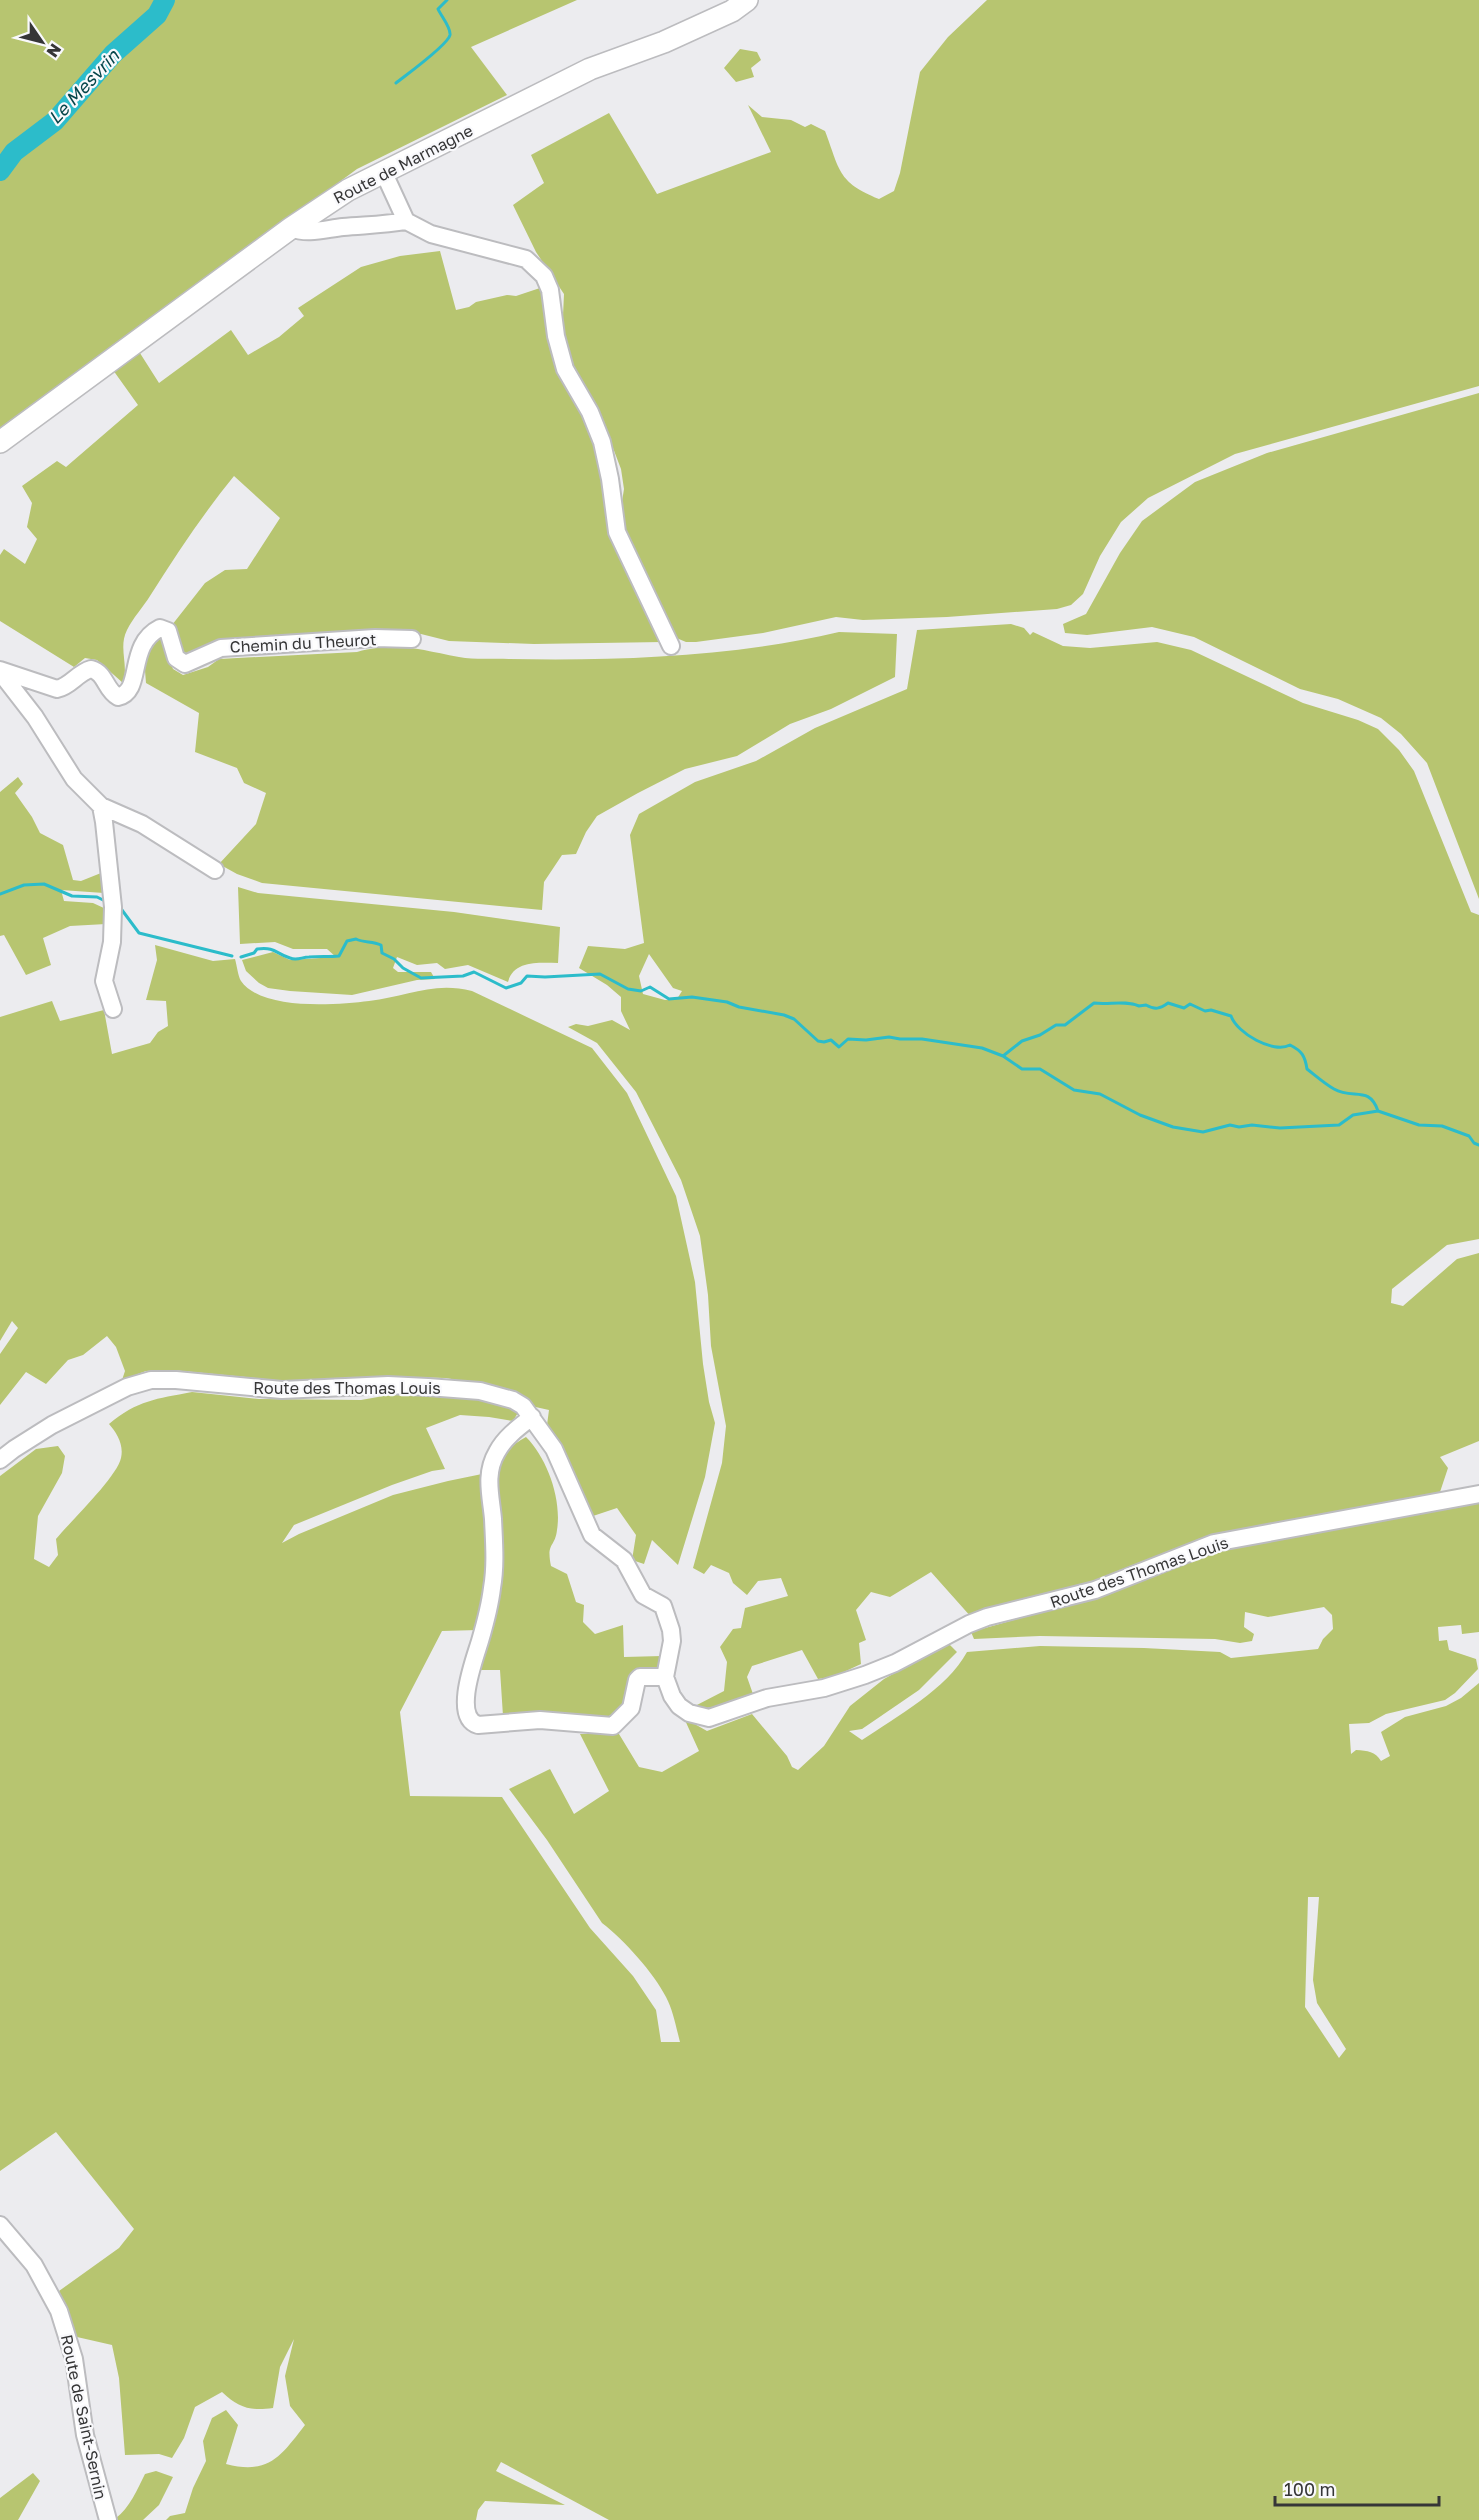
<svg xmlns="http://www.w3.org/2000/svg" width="1479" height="2520" viewBox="0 0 1479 2520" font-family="'Golos Text',sans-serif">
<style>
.green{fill:#b7c570;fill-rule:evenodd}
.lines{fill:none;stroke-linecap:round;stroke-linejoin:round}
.stream{stroke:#2cbcca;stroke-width:3}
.river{stroke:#2cbcca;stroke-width:20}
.minor-casing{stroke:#bcbcbf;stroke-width:20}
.major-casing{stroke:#bcbcbf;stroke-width:24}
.minor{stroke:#fff;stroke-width:16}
.major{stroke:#fff;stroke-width:21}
.labels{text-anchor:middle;stroke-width:4.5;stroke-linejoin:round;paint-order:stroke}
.street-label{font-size:16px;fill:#363637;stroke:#f9f9fc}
.water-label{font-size:18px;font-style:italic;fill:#05454a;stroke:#f9f9fc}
</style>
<rect width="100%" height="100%" fill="#ececef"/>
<path class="green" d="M0 0H159C148 18 130 27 115 43 96 64 75 91 66 118L126 50 158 23 175 0H577L471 47 507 95 357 169 0 431Z
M987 0H1479V386L1235 454 1148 498 1121 522 1100 556 1083 594 1071 605 1057 609 947 617 863 620 836 617 763 633 696 642H686L674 637 619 520 624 489 621 469 600 414 568 364 562 338 564 294 536 252 513 205 544 183 531 155 609 113 657 194 771 152 748 105 762 117 791 120 805 127 811 124 825 131C840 170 837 182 879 199L894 191 900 173 920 72 948 37Z
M740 49 757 52 761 60 751 68 754 77 736 82 724 68Z
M440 251 456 310 469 307 476 302 507 295 516 296 540 288 545 298 548 333 554 361 566 386 594 433 612 528 663 642 534 644 449 641 421 634 388 632 218 640 198 651 186 654 178 650 172 625 205 583 225 570 247 569 280 518 234 476C203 514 176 555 150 596 143 607 133 618 127 630 118 648 129 665 123 683L97 660 85 658 74 667 0 621V555L4 549 25 564 37 539 27 527 32 503 22 486 57 461 66 467 138 405 113 370 138 350 159 383 231 330 248 355 279 337 304 316 298 308 361 267 400 256Z
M1479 393V899L1427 763 1401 734 1381 718 1338 699 1300 689 1194 637 1152 627 1087 635 1065 633 1063 624 1086 614 1120 553 1142 521 1195 482 1267 453Z
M1011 624 1024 628 1030 635 1033 632 1063 646 1090 648 1157 642 1191 650 1303 703 1358 720 1378 729 1399 750 1414 771 1471 912 1479 915V1239L1447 1245 1392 1289 1391 1303 1403 1306 1457 1259 1479 1253V1441L1440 1457 1448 1468 1439 1495 1122 1574 972 1618 931 1572 890 1597 871 1592 856 1610 866 1640 859 1643 861 1664 833 1677 818 1679 802 1650 752 1666 747 1677 753 1694 713 1710 693 1707 724 1691 727 1662 720 1647 733 1629 741 1628 745 1608 788 1596 781 1578 758 1581 747 1595 733 1583 729 1573 711 1565 704 1574 693 1568 722 1463 726 1426 711 1346 708 1295 700 1236 681 1180 636 1092 597 1043 568 1027 576 1024 588 1026 612 1020 630 1030 621 1011V997L607 985 579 968 588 946 625 949 644 943 630 835 639 814 695 782 756 761 815 728 907 689 917 630ZM649 954 673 988 682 991 677 999 665 1000 643 994 639 976Z
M839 632 897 634 895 677 831 709 790 724 737 756 685 769 638 793 597 816 586 832 576 854 562 855 544 882 542 910 262 883 237 874 219 864 256 824 266 793 244 783 237 768 195 752 199 713 146 683 144 658 160 637 173 669 183 675 208 667 219 659 357 652C398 641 419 650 459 657 475 660 493 658 509 659 617 661 735 657 839 632Z
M18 777 23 784 15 793 32 817 40 833 63 845 73 880 81 881 101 873 104 893 61 890 64 901 93 903 106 909V924L70 926 43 938 51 965 26 975 4 935 0 936V792Z
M238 887 258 893 454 912 560 927 558 963C539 963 514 960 508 982L468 965 445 969 437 963 417 965 397 957 393 968 398 972H431L435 979 417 980 352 995 290 991 268 988 259 983 246 971 242 960 273 952 290 960 336 957 327 949H293L275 942 240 944Z
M155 945 213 961 235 959C237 966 238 976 241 981 262 1011 336 1005 369 1001 406 997 433 981 472 991L592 1048 627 1093 676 1196 695 1282 703 1364 709 1402 715 1423 705 1477 678 1565 652 1540 644 1564 632 1560 636 1535 617 1508 593 1516 547 1425 549 1410 531 1406 484 1385 446 1378 403 1377 286 1381 172 1370 146 1371 122 1380 125 1371 116 1347 107 1336 83 1355 68 1360 46 1384 26 1372 0 1405V1354L18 1328 12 1321 0 1341V1017L52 1001 60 1021 104 1010 112 1054 150 1043 158 1032 168 1026 166 1001 146 1000 157 960Z
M192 1392 259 1399 361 1400 406 1392 503 1403 519 1411 513 1421 489 1417 460 1415 426 1428 445 1469 432 1471 392 1485 294 1525 282 1543 299 1534 393 1495 448 1481 482 1474 490 1561 478 1630 442 1631 400 1712 410 1796 502 1797 590 1928 633 1976 656 2010 661 2042H680C676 2027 673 2010 666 1997 654 1973 624 1940 602 1923L547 1840 509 1789 550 1769 574 1814 609 1791 580 1734H619L639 1767 662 1772 699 1751 684 1718 707 1731 752 1714 787 1756 792 1767 798 1770 824 1746 850 1706 884 1679 948 1643 957 1652 919 1690 862 1729 849 1731 862 1740C896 1717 947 1689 967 1652L1040 1646 1144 1648 1220 1652 1231 1658 1318 1649 1323 1639 1333 1629 1332 1615 1324 1607 1268 1617 1245 1612 1244 1627 1254 1634 1252 1641 1240 1643 1215 1639 1040 1636 974 1639 971 1632 1087 1599 1228 1546 1479 1500V1632L1462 1634 1461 1625 1438 1627 1439 1641 1447 1640 1449 1650 1476 1659 1478 1669 1455 1693 1445 1700 1386 1714 1369 1723 1349 1724 1351 1754 1356 1750C1368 1751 1375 1751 1381 1761L1390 1756 1381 1732 1405 1717 1446 1706 1461 1698 1479 1683V2520H609L501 2462 496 2471 565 2505 485 2501 478 2510 476 2520H166L170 2516 185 2513 193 2488 206 2461 203 2441 212 2418 226 2410 238 2425 226 2464C269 2475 281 2456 305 2425L290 2406 285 2376 294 2339 280 2367 273 2408C250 2411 239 2408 222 2392L195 2407 184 2438 172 2458 159 2454 125 2455 119 2378 112 2345 77 2337 59 2291 119 2248 134 2229 56 2132 0 2171V1476L36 1449 58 1446 65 1456 62 1473 38 1516 34 1559 49 1567 58 1555 56 1539C70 1522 117 1477 121 1458 124 1445 117 1433 109 1424 138 1400 156 1399 192 1392ZM1308 1897H1319L1313 1980 1317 2003 1346 2049 1339 2058 1305 2007Z
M526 1437C547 1458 562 1499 557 1530 555 1548 546 1542 551 1566L567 1574 576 1602 584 1605 583 1622 595 1634 623 1625 624 1657 662 1656 659 1668 635 1669 628 1687 625 1704 610 1718 586 1714 503 1716 500 1670H477L494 1483C499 1458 503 1450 526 1437Z
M156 2471 173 2477 159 2505 143 2520H118L116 2518C129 2509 138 2488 145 2474Z
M33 2473 40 2481 18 2520H0V2498Z"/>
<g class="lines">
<path class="stream" d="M396 83C406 75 448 45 450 35 451 27 441 16 438 9L447 0
M0 894 24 885 44 884 72 896 97 897 105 901
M119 906 139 933 232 956
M241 957 254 953 257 949C277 947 274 953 290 958 297 961 302 957 309 957 319 956 329 957 339 956L347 941 356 939C364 943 372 941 381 945L382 953 394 959 403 968 421 978 463 976 474 972 506 988 521 983 527 976 545 977 600 974 628 989 641 991 650 987 669 999 692 997 727 1002 739 1007 784 1015 794 1019 818 1041 824 1042 831 1040 839 1047 848 1039 866 1040 889 1037 900 1039H922L982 1048 1003 1056 1022 1069H1040L1074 1090 1100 1094 1140 1115 1173 1127 1203 1132 1230 1125 1239 1127 1252 1125 1280 1128 1339 1125 1353 1115 1378 1111 1419 1125 1442 1126 1469 1136 1474 1143 1479 1145
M1003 1056 1022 1041 1040 1035 1056 1025H1065L1094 1003C1109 1005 1125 1000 1139 1006L1146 1005C1155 1010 1160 1009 1168 1003L1184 1008 1190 1004 1205 1011 1211 1010 1231 1016C1237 1033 1273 1054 1290 1045 1302 1051 1305 1056 1307 1069 1316 1076 1325 1084 1334 1089 1353 1100 1369 1085 1378 1111"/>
<path class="river" d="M0 171 14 152 55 121 113 54 157 15 165 0"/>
<g class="minor-casing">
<path id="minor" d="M383 171 406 221 431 234 526 259 544 276 550 290 556 336 565 369 590 412 602 442 610 479 617 532 671 646
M291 228C308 235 325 229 343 227 364 225 384 225 406 221
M0 670 57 689C71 686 77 673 91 669 106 673 105 690 118 697 144 691 126 645 160 628L168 631 176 658 185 664 221 648 375 638 412 639
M0 672 35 717 74 779 101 806 104 822 113 907 112 942 104 981 113 1009
M101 806 142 824 215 870
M532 1417C519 1427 505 1437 497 1452 484 1474 491 1496 493 1519 494 1542 496 1565 492 1588 490 1605 485 1624 480 1641 475 1658 452 1717 478 1725L540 1720 613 1726 631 1708 637 1680 640 1677H665
M0 1460 14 1449 52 1425 127 1387 151 1380H176L282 1390 388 1385 428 1387 480 1391 513 1400 523 1406 554 1449 592 1535 624 1560 643 1595 663 1606 671 1630 672 1641 665 1677 672 1696 679 1706 689 1713 709 1718 767 1698 824 1688 865 1675 895 1663 969 1624 987 1617 1095 1590 1214 1543 1479 1494
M0 2225 34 2265 59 2311 74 2359 85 2435 108 2520"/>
</g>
<g class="major-casing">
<path id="major" d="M0 442 291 228 348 190 590 69 664 42 732 11 747 0"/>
</g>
<use href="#minor" class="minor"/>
<use href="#major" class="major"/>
</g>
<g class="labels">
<g class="street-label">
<text transform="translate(403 164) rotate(-27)" y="6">Route de Marmagne</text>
<text transform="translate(303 643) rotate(-3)" y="6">Chemin du Theurot</text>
<text x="347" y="1394">Route des Thomas Louis</text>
<text transform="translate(1139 1572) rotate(-19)" y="6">Route des Thomas Louis</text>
<text transform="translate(84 2417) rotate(78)" y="6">Route de Saint-Sernin</text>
</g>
<g class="water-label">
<text transform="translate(84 87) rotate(-47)" y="6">Le Mesvrin</text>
</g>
</g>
<g transform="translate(42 42) rotate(125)" stroke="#f9f9fc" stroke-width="4.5" paint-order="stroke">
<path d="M0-4.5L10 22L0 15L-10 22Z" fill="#363637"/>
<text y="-9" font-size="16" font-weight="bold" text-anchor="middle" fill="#363637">N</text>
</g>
<path d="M1275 2496v9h164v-9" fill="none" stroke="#363637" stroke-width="3"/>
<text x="1284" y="2496" font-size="18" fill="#363637" stroke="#f9f9fc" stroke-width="4.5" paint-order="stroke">100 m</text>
</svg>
